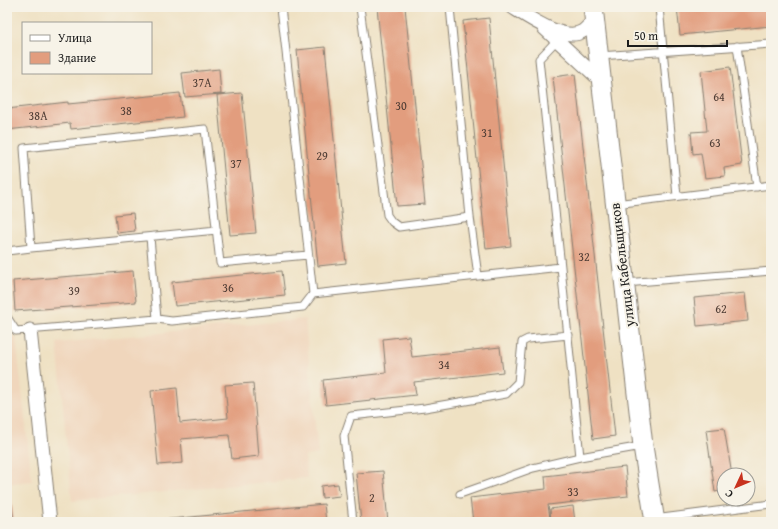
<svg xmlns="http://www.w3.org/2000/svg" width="778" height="529" viewBox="0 0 778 529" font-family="'Gentium Book Plus',serif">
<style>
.built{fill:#f0d6bc}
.building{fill:#e29d7e}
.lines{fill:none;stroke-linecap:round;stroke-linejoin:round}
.lane-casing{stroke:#867e70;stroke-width:9}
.street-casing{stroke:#867e70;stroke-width:15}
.secondary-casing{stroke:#867e70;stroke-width:21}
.lane{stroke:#fff;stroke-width:7}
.street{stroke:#fff;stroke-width:13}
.secondary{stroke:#fff;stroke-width:19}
.labels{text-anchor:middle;stroke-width:4;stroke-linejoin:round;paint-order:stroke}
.number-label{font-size:12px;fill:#4e3c34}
.street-label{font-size:14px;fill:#1c1c1c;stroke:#f7f3e8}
</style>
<rect width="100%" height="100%" fill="#f7f3e8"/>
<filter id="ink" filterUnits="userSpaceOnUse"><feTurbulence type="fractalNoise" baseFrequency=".025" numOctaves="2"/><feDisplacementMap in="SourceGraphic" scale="8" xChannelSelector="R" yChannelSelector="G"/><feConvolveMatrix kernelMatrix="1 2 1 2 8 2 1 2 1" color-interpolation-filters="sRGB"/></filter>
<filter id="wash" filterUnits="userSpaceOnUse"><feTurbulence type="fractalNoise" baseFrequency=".012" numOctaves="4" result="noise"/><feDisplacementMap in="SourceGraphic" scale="16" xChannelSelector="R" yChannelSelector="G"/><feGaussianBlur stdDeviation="0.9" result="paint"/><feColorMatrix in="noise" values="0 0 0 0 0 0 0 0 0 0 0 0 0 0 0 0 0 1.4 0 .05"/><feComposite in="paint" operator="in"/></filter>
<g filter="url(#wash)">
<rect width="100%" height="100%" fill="#efe1c3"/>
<path class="built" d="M305 319 318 454 305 456 307 478 72 501 57 343Z
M7 334 16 337 32 481 7 484Z"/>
<g id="blocks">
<path class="building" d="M377 7H405L425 204 397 206Z
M677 7H771V26L680 35Z
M489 18 511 246 486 249 463 21Z
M325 47 346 263 318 266 297 50Z
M730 67 742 165 724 168 725 176 705 178 701 153 693 154 691 132 707 131 701 71Z
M219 69 221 94 185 97 182 73Z
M575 74 615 436 593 439 553 77Z
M180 93 183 117 71 129 70 123 7 130V109L68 102V104Z
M242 93 256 233 230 235 217 95Z
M133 213 135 231 117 233 115 215Z
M133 271 136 302 15 311 13 281Z
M282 271 285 295 175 306 172 282Z
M745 293 748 321 697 326 694 298Z
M409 336 412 357 500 347 503 372 414 382 416 395 326 405 323 380 386 373 383 339Z
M253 383 259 456 232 459 229 435 181 439 183 463 158 465 151 391 177 388 180 423 228 418 225 385Z
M724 428 732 475H724V490L715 492 706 430Z
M625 467 628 496 548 505 550 518 515 522H473L470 498 546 489 545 476Z
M383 471 388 522H361L356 473Z
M338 484 340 496 322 498 321 486Z
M11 499 14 522H7V500Z
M324 504 326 522H150V521Z
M573 506 575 522H551L550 509Z"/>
</g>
</g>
<g filter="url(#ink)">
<use href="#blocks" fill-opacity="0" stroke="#867e70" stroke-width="1"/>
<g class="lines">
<g class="lane-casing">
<path id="lane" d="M281 7 313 294 478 276 470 217 450 7
M360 7 387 215 392 222 399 227 470 217
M659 7 677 196
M737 46 757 187
M599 56 771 44
M615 204 771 185
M217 230 31 248 24 148 205 129 220 263 308 255
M7 251 31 248
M478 276 561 267 539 59 556 41
M625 283 771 271
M7 317 16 331 157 319 150 237
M157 319 172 321 303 307 313 294
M580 457 642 446
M460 494 533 468 580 457 561 267
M654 519 771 504
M353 522 344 436 351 416 425 408 506 394 518 382 522 342 528 339 569 335"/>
</g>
<g class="street-casing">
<path id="street" d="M512 7C528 17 565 43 583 31 587 28 591 23 594 19
M544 28 600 80
M30 330 50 522"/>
</g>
<g class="secondary-casing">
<path id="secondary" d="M593 7 643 446 655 522"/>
</g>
<use href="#lane" class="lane"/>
<use href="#street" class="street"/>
<use href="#secondary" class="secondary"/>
</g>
</g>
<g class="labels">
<g class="number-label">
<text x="202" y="87">37А</text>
<text x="719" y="101">64</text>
<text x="401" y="110">30</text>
<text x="126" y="115">38</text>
<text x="38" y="120">38А</text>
<text x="487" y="137">31</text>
<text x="715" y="147">63</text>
<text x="322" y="160">29</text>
<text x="236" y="168">37</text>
<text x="584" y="261">32</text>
<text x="228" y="292">36</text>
<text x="74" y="295">39</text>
<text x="721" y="313">62</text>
<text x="444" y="369">34</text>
<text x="573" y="496">33</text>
<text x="372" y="502">2</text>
</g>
<g class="street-label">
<text transform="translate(622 265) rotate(-97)" y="5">улица Кабельщиков</text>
</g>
</g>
<rect width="778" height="529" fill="none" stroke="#f7f3e8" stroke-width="24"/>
<rect x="22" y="22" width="130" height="52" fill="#f7f3e8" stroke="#9f9d96"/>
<rect x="30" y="35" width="20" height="6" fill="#ffffff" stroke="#9f9d96"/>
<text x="58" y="42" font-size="12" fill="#1c1c1c">Улица</text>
<rect x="30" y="52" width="20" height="12" fill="#e29d7e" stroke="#9f9d96"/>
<text x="58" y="62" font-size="12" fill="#1c1c1c">Здание</text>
<g transform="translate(736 487) rotate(226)"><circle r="19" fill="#f7f3e8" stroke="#9f9d96"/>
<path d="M0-3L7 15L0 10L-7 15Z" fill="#c8321e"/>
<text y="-6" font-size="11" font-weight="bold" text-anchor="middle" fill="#1c1c1c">С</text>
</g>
<path d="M628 40v6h99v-6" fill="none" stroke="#1c1c1c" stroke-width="2"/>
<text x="634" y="40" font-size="12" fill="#1c1c1c" stroke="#f7f3e8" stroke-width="3" paint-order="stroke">50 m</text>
</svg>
